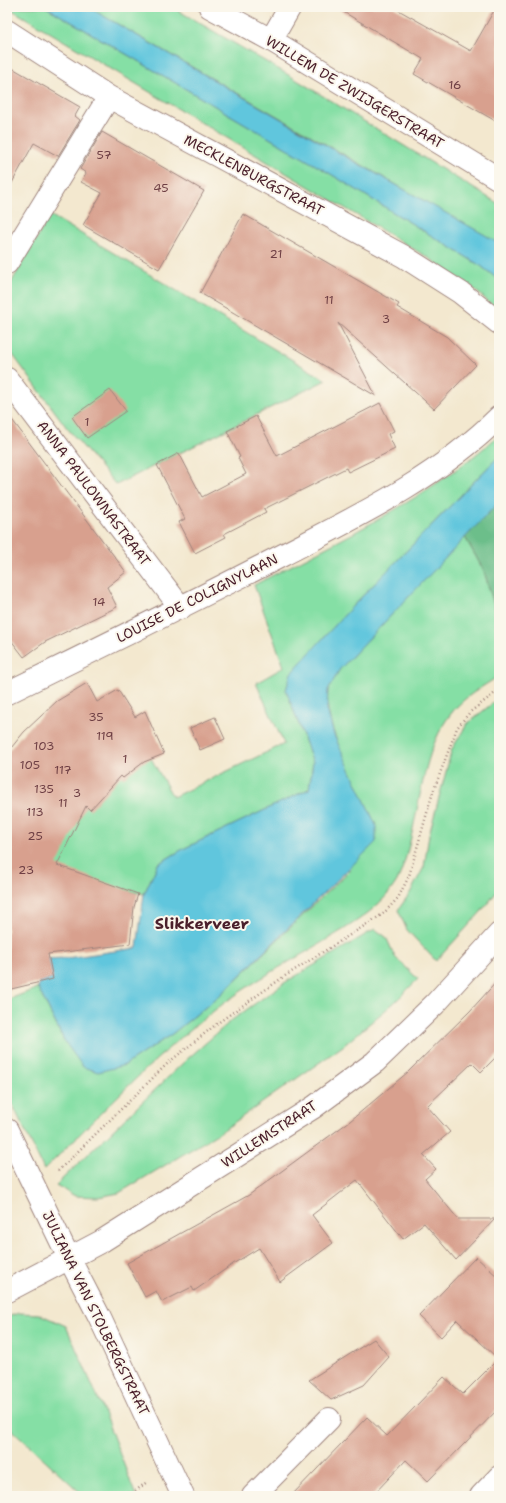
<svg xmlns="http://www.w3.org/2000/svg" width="506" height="1503" viewBox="0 0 506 1503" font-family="'Shantell Sans',sans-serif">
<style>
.green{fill:#85dfa5;stroke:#687f68}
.forest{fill:#6cbe8a;stroke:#5b6e5a}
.water{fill:#60c6dd;stroke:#557284}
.building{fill:#d8a08e}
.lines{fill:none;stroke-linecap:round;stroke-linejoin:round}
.minor-casing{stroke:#9e847d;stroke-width:24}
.path{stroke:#9e847d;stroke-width:2.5;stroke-dasharray:1 3;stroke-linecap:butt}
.minor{stroke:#fff;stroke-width:22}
.labels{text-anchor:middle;stroke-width:4;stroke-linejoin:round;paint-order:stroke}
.number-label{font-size:12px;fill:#6e3f44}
.street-label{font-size:14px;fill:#4a1f2b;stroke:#fbf7ec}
.quarter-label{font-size:16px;font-weight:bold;fill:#4a1f2b;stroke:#fbf7ec}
</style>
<rect width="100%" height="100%" fill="#fbf7ec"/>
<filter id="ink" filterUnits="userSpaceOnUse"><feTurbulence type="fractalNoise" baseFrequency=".025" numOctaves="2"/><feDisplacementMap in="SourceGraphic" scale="8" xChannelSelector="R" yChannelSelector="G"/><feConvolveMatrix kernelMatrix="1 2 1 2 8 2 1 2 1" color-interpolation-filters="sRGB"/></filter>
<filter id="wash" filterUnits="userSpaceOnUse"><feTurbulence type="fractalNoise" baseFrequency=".012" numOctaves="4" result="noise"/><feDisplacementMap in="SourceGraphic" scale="16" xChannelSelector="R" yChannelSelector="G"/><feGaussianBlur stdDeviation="0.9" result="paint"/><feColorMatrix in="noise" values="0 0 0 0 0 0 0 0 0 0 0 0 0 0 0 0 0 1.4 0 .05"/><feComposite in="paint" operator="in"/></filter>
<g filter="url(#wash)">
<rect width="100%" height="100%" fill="#f3e8cf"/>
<path class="green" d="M7 7H46L329 173 481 266 499 280V311L469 285 427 257Z
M88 7H172L292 77 499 204V244Z
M50 215 326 380 116 485 67 428 7 347V290Z
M499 435V456L350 609 286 690 313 762 309 789 183 849 158 864 144 894 40 874 43 847 144 746 173 797 284 744 256 683 284 667 254 585C338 541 428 499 499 435Z
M465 537 484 571 499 622V676C482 687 462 698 450 715 427 745 422 788 414 824 411 839 404 868 397 881 378 913 343 929 313 948 280 967 246 986 215 1010 153 1057 99 1116 44 1170L7 1093V1000L38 988 65 1042 125 1065 172 1034 218 997 349 871 376 825C362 794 320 722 328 690 329 683 336 675 340 669Z
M499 698V889L480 913 436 961 407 930 398 910 410 893 424 867 429 835 452 749 467 724Z
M375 929 386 937 395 957 418 979 396 1001 343 1046 222 1131 119 1193 98 1197 75 1196 56 1185 185 1061 232 1020 284 983Z
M19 1313 39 1314 66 1326 101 1405 136 1496H84L7 1425V1317Z"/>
<path class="forest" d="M499 502V622L484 571 465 537Z"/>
<path class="water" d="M46 7H88L343 155 485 235 499 244V280L481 266 329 173Z
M499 456V502L340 669 328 690 327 709 334 735 376 825V842L218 997 172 1034 125 1065 98 1072 83 1067 65 1042 38 988 44 959 67 958 137 948 144 894 158 864 183 849 309 789 313 762 286 690 291 673 350 609Z"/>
<g id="blocks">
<path class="building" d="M335 7H393L471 51 496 7H499V123L414 74 423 59Z
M7 65 80 107 75 116 80 120 58 156 34 143 7 192Z
M102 132 204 191 159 269 83 225 102 193 81 182 86 173 80 169Z
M243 214 399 304 397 307 447 337 476 365 434 409 338 323 376 396 200 293Z
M110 390 126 411 87 438 72 417Z
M380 403 394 431 388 434 395 449 348 472 346 468 264 509 266 512 224 534 226 537 195 553 179 522 185 519 157 465 179 453 202 497 246 474 238 458 240 457 227 431 256 416 277 456Z
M7 413 126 572 107 587 117 607 45 642 24 657 7 635Z
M87 683 97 702 118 690 135 717 145 711 164 754 144 762 123 778 121 776 90 810 86 806 57 865 138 894 134 907 130 944 48 954 53 979 7 990V753L24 732 57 701Z
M215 717 225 739 200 750 190 728Z
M499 979V1054L481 1072 472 1063 427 1106 450 1132 423 1155 436 1169 425 1179 458 1219H495L456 1260 424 1223 403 1239 357 1180 312 1215 333 1243 280 1282 259 1248 236 1262 194 1291 192 1287 162 1302 156 1291 145 1297 127 1263 249 1195 350 1121 408 1072 470 1011Z
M476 1257 499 1278V1408L428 1481 406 1460 372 1496H291L367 1417 387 1436 444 1377 463 1394 498 1359 457 1320 441 1337 419 1316Z
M374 1339 389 1357 364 1385 331 1400 309 1380Z"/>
</g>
</g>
<g filter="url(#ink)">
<use href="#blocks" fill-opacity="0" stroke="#9e847d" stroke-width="1"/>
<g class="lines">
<g class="minor-casing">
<path id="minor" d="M210 7 271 40 499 179
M7 31 109 97 403 256 461 293 499 323
M271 40 290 7
M7 263 109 97
M7 379 181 608
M7 693C100 648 192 602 283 555 360 515 437 478 499 417
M7 1130 69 1258 99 1316 183 1496
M7 1291 102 1241 314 1107 375 1062 435 1004 499 934
M253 1496 329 1419
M481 1496 499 1477"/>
</g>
<path class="path" d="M58 1171 168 1063 219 1022 285 976 383 914 398 898 409 876 433 792 457 728 470 712 499 690
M129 1496 147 1482"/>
<use href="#minor" class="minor"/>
</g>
</g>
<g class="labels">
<g class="number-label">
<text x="455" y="89">16</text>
<text x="104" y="159">57</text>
<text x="161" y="192">45</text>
<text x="276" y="258">21</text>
<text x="329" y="304">11</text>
<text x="386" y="323">3</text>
<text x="87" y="426">1</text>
<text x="99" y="606">14</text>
<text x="96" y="721">35</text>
<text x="105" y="740">119</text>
<text x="44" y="750">103</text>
<text x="125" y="763">1</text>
<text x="30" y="769">105</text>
<text x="63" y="774">117</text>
<text x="44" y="793">135</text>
<text x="77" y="797">3</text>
<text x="63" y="807">11</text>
<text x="35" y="816">113</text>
<text x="35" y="840">25</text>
<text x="26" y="874">23</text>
</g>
<g class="street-label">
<text transform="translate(355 92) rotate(31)" y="5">WILLEM DE ZWIJGERSTRAAT</text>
<text transform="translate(254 175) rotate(28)" y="5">MECKLENBURGSTRAAT</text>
<text transform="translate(94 493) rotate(53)" y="5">ANNA PAULOWNASTRAAT</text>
<text transform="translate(197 598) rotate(-27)" y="5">LOUISE DE COLIGNYLAAN</text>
<text transform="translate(269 1134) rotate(-33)" y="5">WILLEMSTRAAT</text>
<text transform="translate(96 1313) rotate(64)" y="5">JULIANA VAN STOLBERGSTRAAT</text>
</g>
<g class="quarter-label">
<text x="202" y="929">Slikkerveer</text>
</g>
</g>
<rect width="506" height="1503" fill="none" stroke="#fbf7ec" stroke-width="24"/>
</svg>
